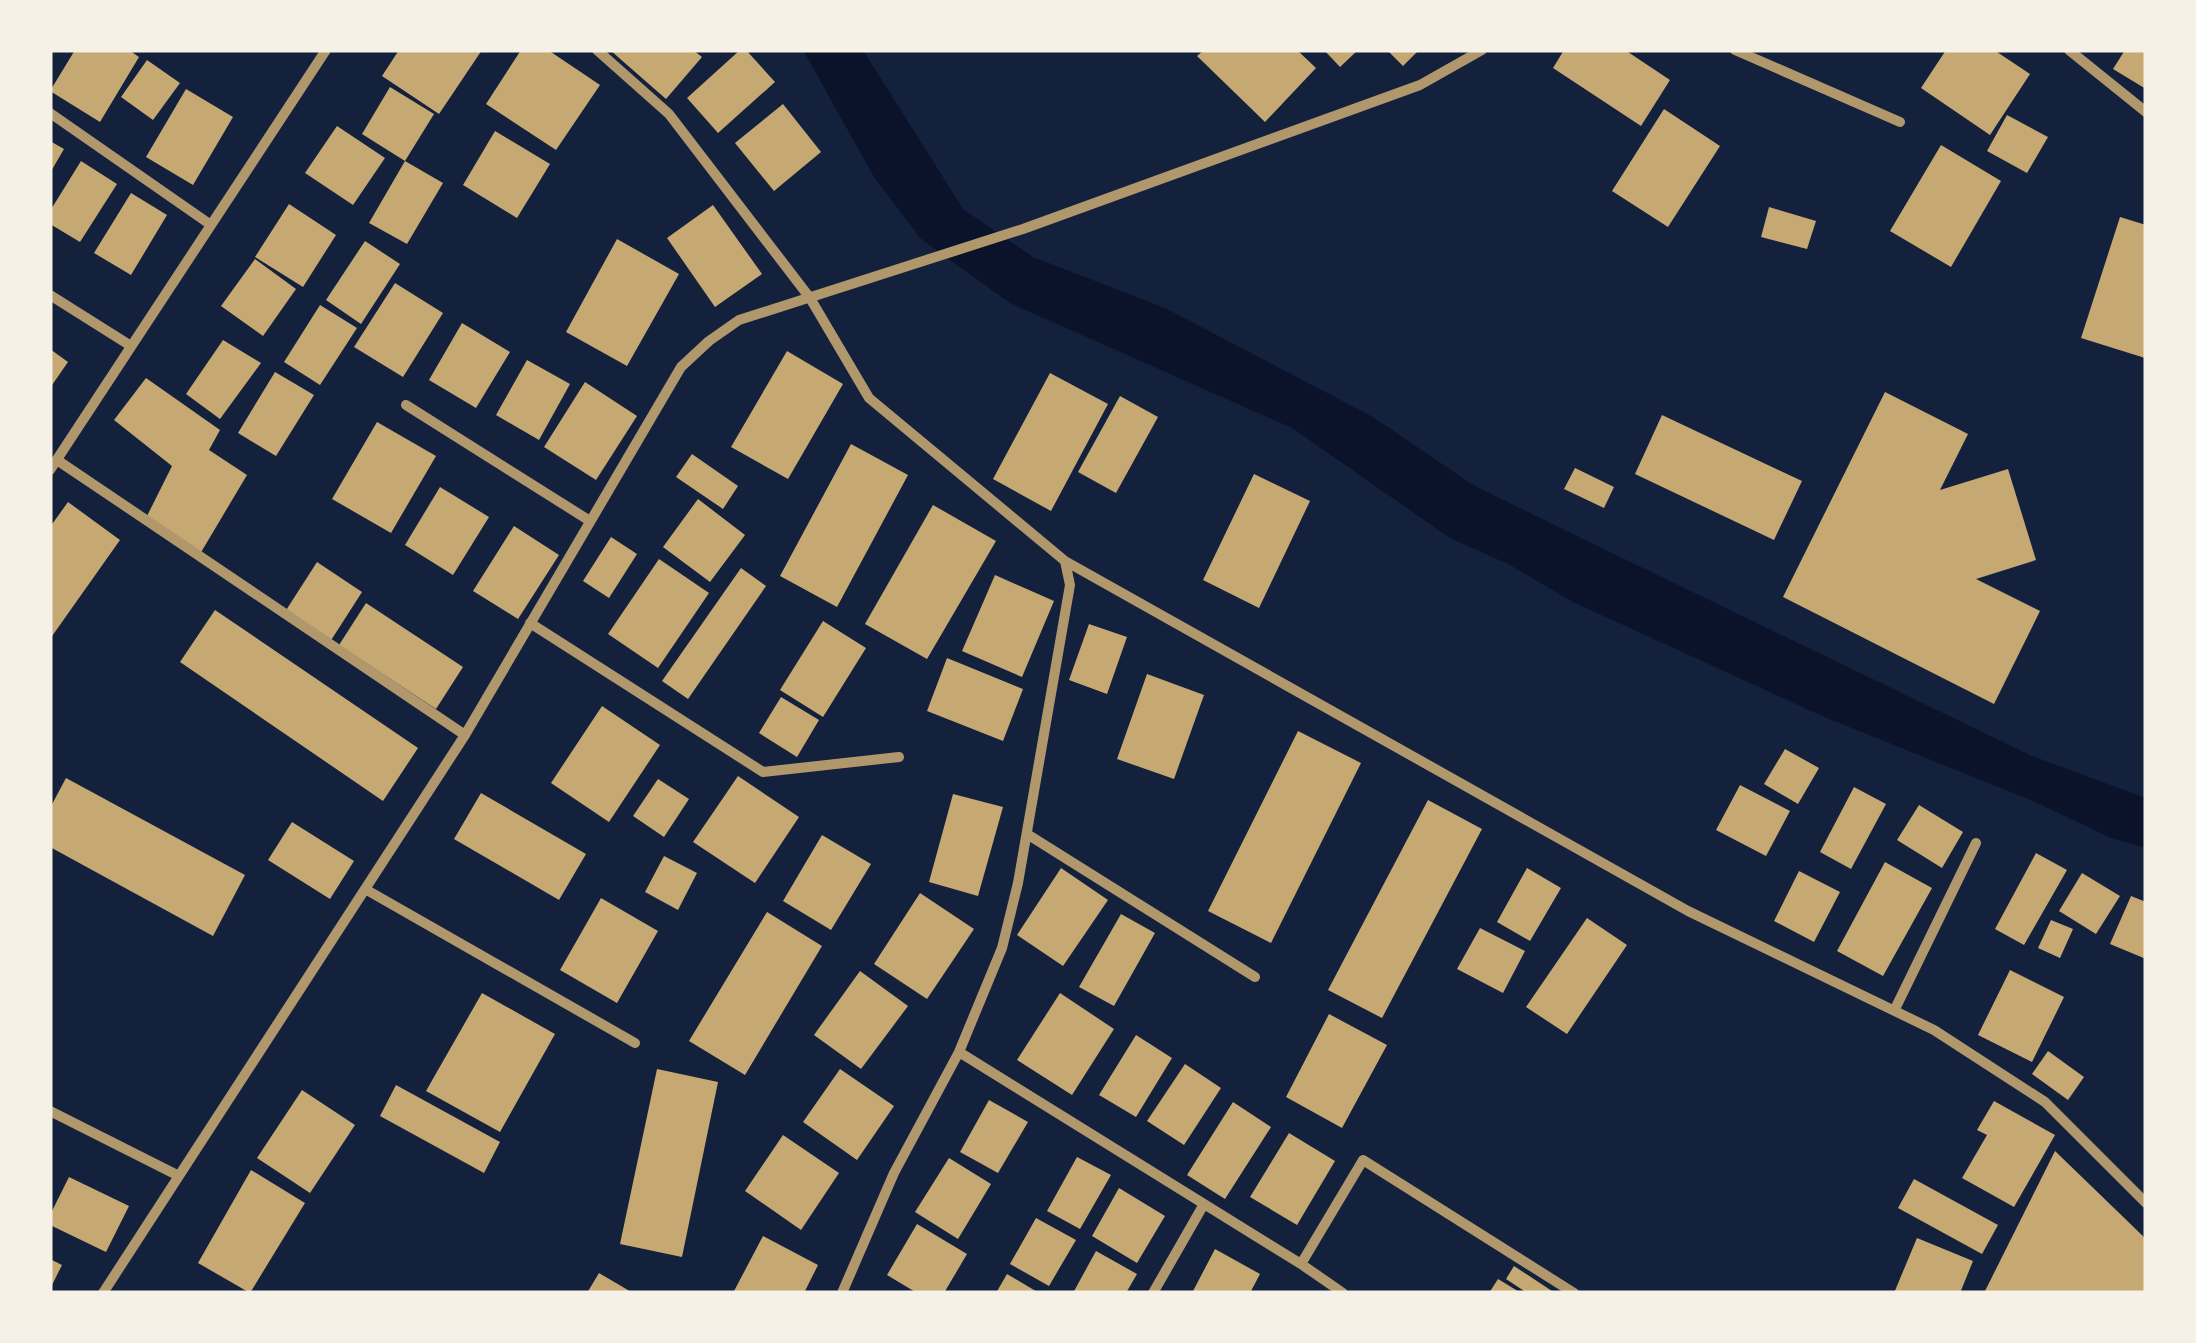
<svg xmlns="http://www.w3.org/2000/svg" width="2196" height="1343" viewBox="0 0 2196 1343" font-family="Inter,sans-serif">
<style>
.water{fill:#0b132b}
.building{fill:#c6a872}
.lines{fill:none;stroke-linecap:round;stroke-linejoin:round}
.minor{stroke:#b1986c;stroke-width:10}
</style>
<rect width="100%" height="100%" fill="#14213d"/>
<path class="water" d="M803 50H863L963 209 1033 257 1165 308 1373 417 1473 485 1583 539 2032 756 2146 798V848L2111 838 2033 801 1822 716 1573 602 1510 565 1450 538 1292 428 1010 303 921 239 874 177Z"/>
<path class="building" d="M75 50H129L139 57 100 122 50 91Z
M399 50H482L439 114 382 76Z
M521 50H548L600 85 556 150 486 104Z
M610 50H693L702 57 666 99Z
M740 50H746L775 82 718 133 687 98Z
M1204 50H1297L1316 68 1265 122 1197 56Z
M1324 50H1358L1340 67Z
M1387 50H1419L1403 66Z
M1564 50H1625L1670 80 1641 126 1553 68Z
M1946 50H1994L2030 74 1990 135 1921 88Z
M2125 50 2146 51V89L2113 69Z
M147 60 180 83 153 120 121 97Z
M390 87 434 114 405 161 362 134Z
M186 89 233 117 193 185 146 157Z
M783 104 821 152 774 191 735 143Z
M1664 109 1720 146 1668 227 1612 191Z
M2007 115 2048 137 2027 173 1987 151Z
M337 126 385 158 353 205 305 173Z
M495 131 550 164 517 218 463 185Z
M50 141 64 149 50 173Z
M1941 145 2001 181 1951 267 1890 231Z
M81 161 117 184 80 242 50 224V211Z
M405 161 443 183 407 244 369 223Z
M131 193 167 215 131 275 94 253Z
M289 204 336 235 303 287 255 257Z
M713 205 762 274 715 307 667 238Z
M1769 207 1816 221 1807 249 1761 237Z
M2120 217 2146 225 2145 358 2081 338Z
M617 239 679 274 627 366 566 332Z
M365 241 400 264 361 324 326 300Z
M255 259 296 289 263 336 221 306Z
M395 283 443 313 403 377 354 347Z
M320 305 357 328 320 385 284 362Z
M462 323 510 352 476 408 429 380Z
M223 340 261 363 220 419 186 394Z
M50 349 68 362 50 388Z
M787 351 843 384 788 479 731 447Z
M527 360 570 384 539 440 496 415Z
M275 372 314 395 276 456 238 433Z
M1050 373 1108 404 1051 511 993 479Z
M146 378 220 430 209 450 247 475 200 554 145 520 172 466 114 420Z
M585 382 637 416 596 480 544 447Z
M1885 392 1968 434 1940 490 2008 469 2036 560 1976 579 2040 611 1994 704 1783 597Z
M1120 396 1158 417 1116 493 1078 472Z
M1662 415 1802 481 1774 540 1635 474Z
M377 422 436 456 391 533 332 499Z
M851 444 908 475 837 607 780 576Z
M692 454 738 486 723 509 676 477Z
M1575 468 1614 487 1604 508 1564 489Z
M1254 474 1310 501 1259 608 1203 580Z
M440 487 489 517 453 575 405 545Z
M698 499 745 535 710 582 663 547Z
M68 502 120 540 50 639V527Z
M933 505 996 541 927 659 865 624Z
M514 526 559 555 518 619 473 591Z
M611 537 637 554 609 598 583 581Z
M659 559 709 593 658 668 608 634Z
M317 562 362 592 328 645 283 615Z
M741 568 766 586 688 699 662 681Z
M995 575 1054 601 1022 677 962 651Z
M366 603 463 667 436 709 339 645Z
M215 610 418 748 383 801 180 662Z
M823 621 866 648 823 717 780 690Z
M1089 624 1127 637 1107 694 1069 680Z
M947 658 1023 689 1003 741 927 711Z
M1147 674 1204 695 1174 779 1117 759Z
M781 697 819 720 797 757 759 733Z
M602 706 660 745 609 822 551 783Z
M1298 731 1361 763 1271 943 1208 911Z
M1785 749 1819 768 1798 804 1764 784Z
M738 776 799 817 755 883 693 842Z
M66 778 245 875 213 936 50 847V808Z
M658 779 689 799 664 837 633 816Z
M1740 785 1790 811 1766 856 1716 830Z
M1854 787 1886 804 1851 869 1820 852Z
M481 793 586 854 559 900 454 839Z
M953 794 1003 807 978 896 929 882Z
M1428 800 1482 829 1382 1018 1328 990Z
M1919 805 1963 832 1942 868 1897 840Z
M292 822 354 861 330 899 268 860Z
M822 835 871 864 831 930 783 901Z
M2036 853 2067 870 2024 945 1995 929Z
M664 856 697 873 678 910 645 892Z
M1885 862 1932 888 1883 976 1837 951Z
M1061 868 1108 900 1063 966 1017 935Z
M1527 868 1561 888 1530 941 1497 922Z
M1799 871 1840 892 1814 942 1774 921Z
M2082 873 2120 896 2096 934 2059 911Z
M920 893 974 929 927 999 874 964Z
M2131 896 2146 902V959L2110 944Z
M601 898 658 931 617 1003 560 970Z
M767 912 822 946 745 1075 689 1041Z
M1121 914 1155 933 1114 1006 1079 987Z
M1587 918 1627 945 1567 1034 1526 1007Z
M2051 920 2073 929 2060 958 2038 948Z
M1480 928 1525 951 1503 993 1457 969Z
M2010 970 2064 997 2032 1062 1978 1035Z
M860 971 908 1006 861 1069 814 1035Z
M482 993 555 1034 500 1132 426 1091Z
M1060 993 1114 1029 1072 1095 1017 1060Z
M1329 1014 1387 1045 1342 1128 1286 1097Z
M1136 1035 1172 1058 1136 1117 1099 1095Z
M2048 1051 2084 1077 2068 1100 2032 1074Z
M1185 1064 1221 1088 1184 1145 1147 1121Z
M657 1069 718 1082 682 1257 620 1244Z
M840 1069 894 1106 857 1160 803 1122Z
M396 1085 500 1142 484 1173 380 1116Z
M302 1090 355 1125 310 1193 257 1158Z
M989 1100 1028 1122 998 1173 960 1152Z
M1994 1101 2055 1135 2014 1207 1962 1178 1987 1135 1977 1130Z
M1233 1102 1271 1127 1225 1199 1187 1175Z
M1289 1133 1335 1161 1297 1225 1250 1197Z
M783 1135 839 1173 801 1230 745 1191Z
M2055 1151 2146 1239V1293H1984Z
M1077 1157 1111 1175 1080 1229 1047 1211Z
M949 1158 991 1184 958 1239 915 1212Z
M251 1170 305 1203 250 1293 198 1263Z
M69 1177 129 1206 106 1252 50 1225V1215Z
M1914 1179 1998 1225 1982 1254 1898 1208Z
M1119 1188 1165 1216 1137 1263 1092 1236Z
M1036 1218 1076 1240 1049 1286 1010 1264Z
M917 1224 967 1254 944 1293H917L887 1275Z
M763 1236 818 1265 804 1293H733Z
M1917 1238 1973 1261 1960 1293H1894Z
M1215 1249 1260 1274 1250 1293H1192Z
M1096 1251 1137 1274 1126 1293H1073Z
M50 1259 62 1265 50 1289Z
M1514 1266 1555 1293H1527L1506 1279Z
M599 1273 633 1293H587Z
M1007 1274 1039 1293H996Z
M1498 1279 1521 1293H1489Z"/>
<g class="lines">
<path class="minor" d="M597 50 669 114 810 298 869 398 1065 561 1070 585 1018 883 1002 948 959 1052 894 1173 842 1293
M1735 50 1900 122
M2069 50 2146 112
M50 113 211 225
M50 295 131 346
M406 405 590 521
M57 460 465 735
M50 470 326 50
M1065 561 1688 911 1934 1030 2045 1102 2146 1203
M530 623 763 772 899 757
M1027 834 1255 977
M365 889 635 1043
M1895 1009 1976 843
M959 1052 1301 1264 1363 1160 1574 1293
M50 1111 179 1176
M1301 1264 1343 1293
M103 1293 465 735 681 367 709 341 739 320 1023 229 1420 85 1482 50
M1153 1293 1204 1204"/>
</g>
<rect width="2196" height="1343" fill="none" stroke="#f6f1e7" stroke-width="105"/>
</svg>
